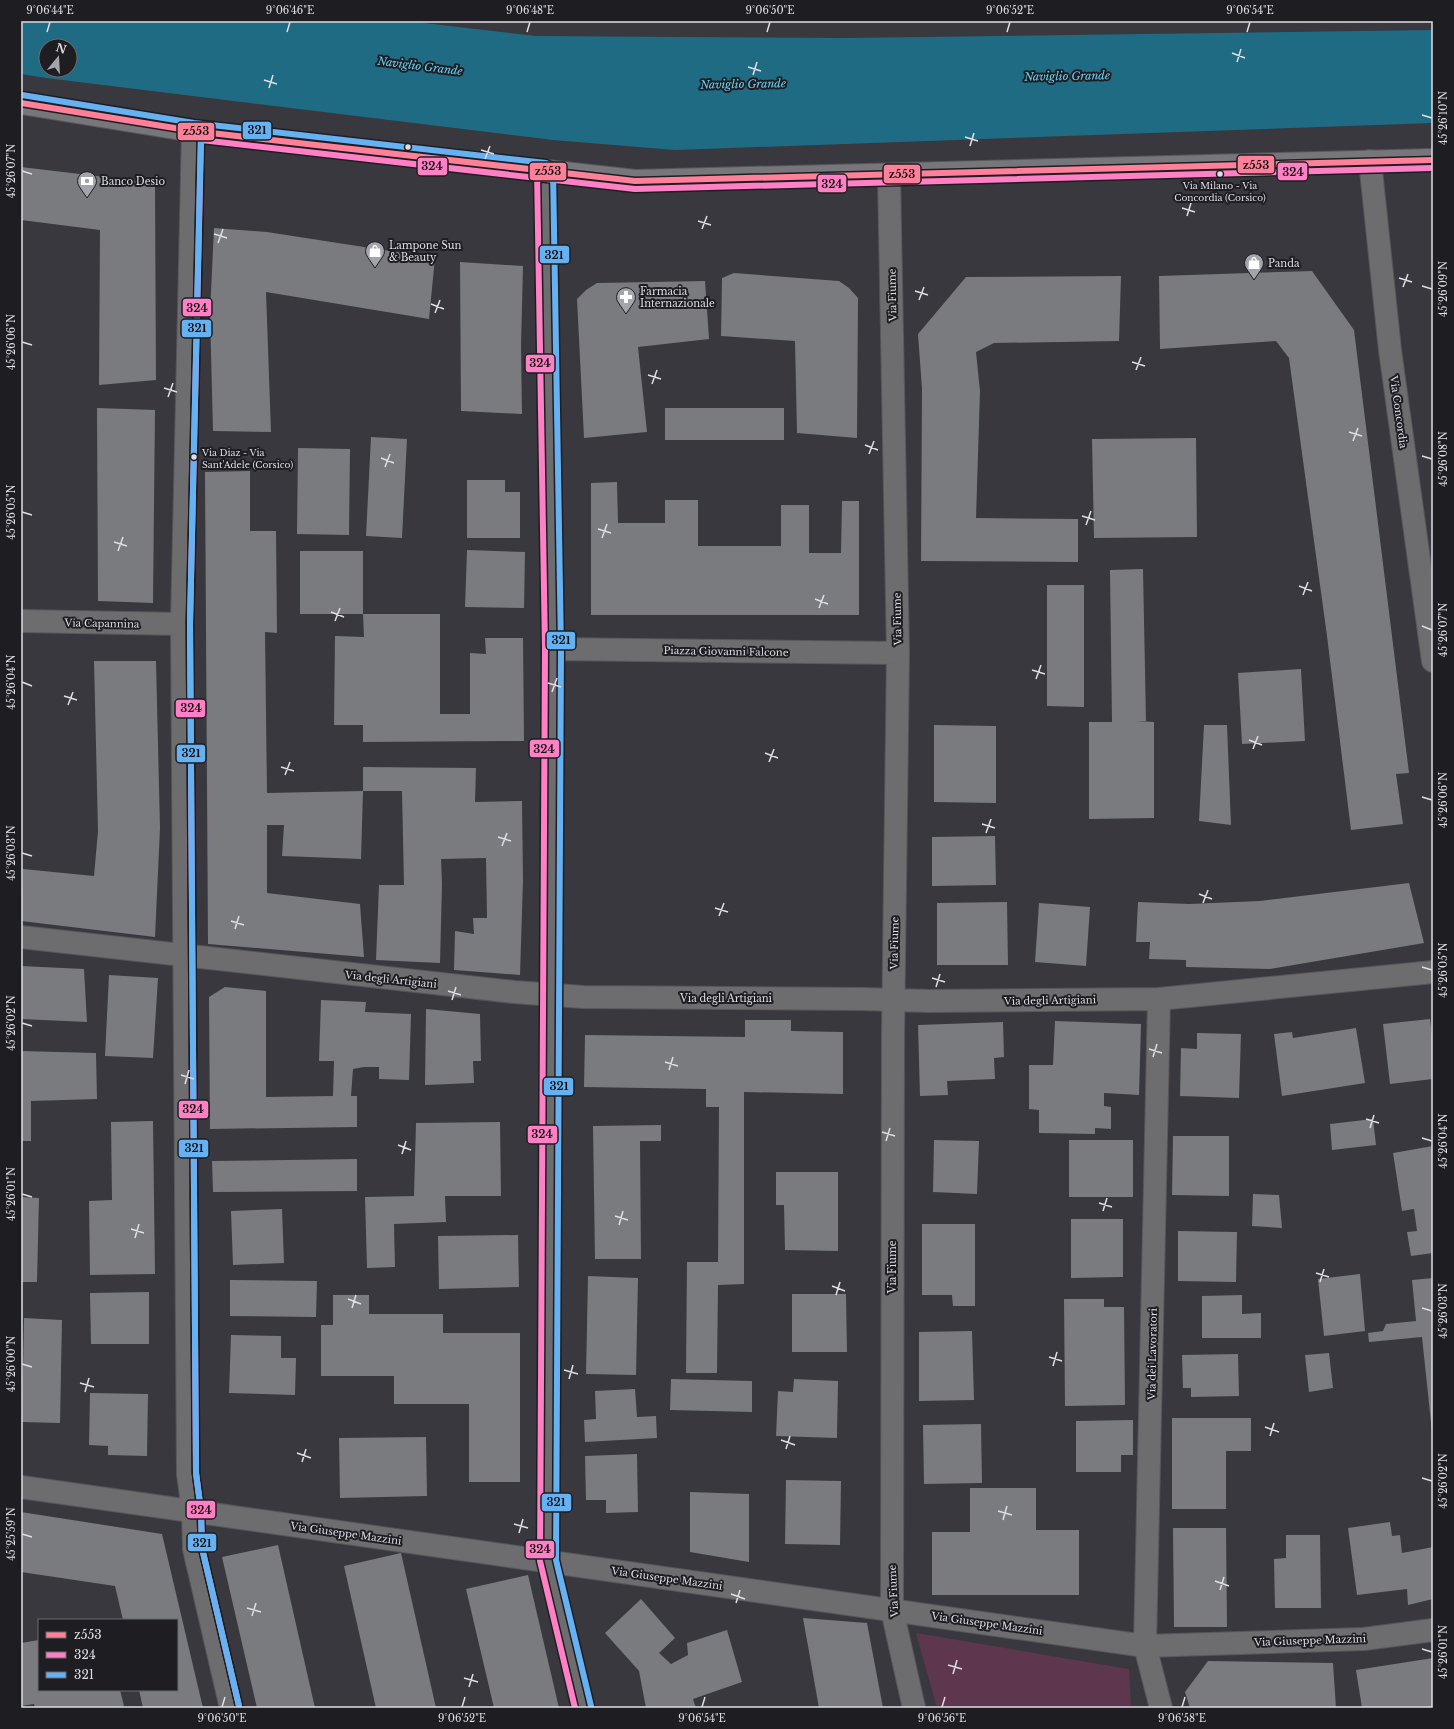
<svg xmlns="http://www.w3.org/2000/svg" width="1454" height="1729" viewBox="0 0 1454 1729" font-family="'Libre Baskerville',serif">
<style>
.green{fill:#5e374e}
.water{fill:#1f6b83;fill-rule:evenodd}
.building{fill:#797b7f}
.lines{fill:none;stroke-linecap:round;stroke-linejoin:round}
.minor-casing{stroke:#57575b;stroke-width:24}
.major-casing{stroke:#57575b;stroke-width:24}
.minor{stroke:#6d6c6e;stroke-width:22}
.major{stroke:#77767a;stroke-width:22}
.bus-1-casing{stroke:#1e1e22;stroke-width:9}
.bus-2-casing{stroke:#1e1e22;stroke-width:9}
.bus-3-casing{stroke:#1e1e22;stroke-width:9}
.bus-1{stroke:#ff8098;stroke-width:6}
.bus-2{stroke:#ff80c5;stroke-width:6}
.bus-3{stroke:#66b1f2;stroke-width:6}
.ticks{fill:none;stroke:#dedee5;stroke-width:1.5}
.bus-dot{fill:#dedee5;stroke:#1e1e22;stroke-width:1.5}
.labels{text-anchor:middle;stroke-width:4;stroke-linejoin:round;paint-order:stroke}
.bus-label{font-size:9px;fill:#dedee5;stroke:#1e1e22}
.poi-label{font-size:10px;fill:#dedee5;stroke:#1e1e22;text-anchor:start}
.street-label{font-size:10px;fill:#dedee5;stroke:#1e1e22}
.water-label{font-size:11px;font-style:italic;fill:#6ad3f8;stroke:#1e1e22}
.line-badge{stroke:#1e1e22;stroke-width:1.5}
.pale-badge-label{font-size:11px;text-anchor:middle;font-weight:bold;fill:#111}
.neatline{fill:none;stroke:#dedee5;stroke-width:1.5}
.ticks-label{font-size:10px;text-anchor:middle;fill:#dedee5}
</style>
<rect width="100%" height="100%" fill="#38383e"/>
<path class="green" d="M916 1633 1129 1669 1131 1708H937Z"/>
<path class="water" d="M21 21H407L536 36 678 37 844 38 1433 30V123L675 150 553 140 46 78 21 74ZM46 46H70V70H46Z"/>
<path class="building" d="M21 167 155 183 156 380 99 385 100 230 21 220Z
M214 228 267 232 435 258 429 319 266 292 271 432 213 431 210 313Z
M460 262 523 266 521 346 522 414 461 411Z
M1312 271 1354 330 1409 773 1396 774 1403 824 1351 830 1327 636 1289 358 1276 341 1160 349 1159 276Z
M734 273 839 281 849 288 858 298 857 438 797 433 795 341 721 336 722 278Z
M1121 276 1119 341 994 343 976 352 980 391 976 518 1078 519V562L921 561 922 389 918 334 966 277Z
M705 281 709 339 638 347 647 432 584 438 577 299 586 290 597 283Z
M97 408 155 410 153 603 98 601Z
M665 408H784V440H665Z
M371 437 407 439 402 538 366 536Z
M1196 438 1197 537 1094 538 1092 439Z
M298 448 350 449 349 535 297 534Z
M250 471V531H276L277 633 265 632 267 793 363 791 361 859 282 856 284 825H267V893L360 904 364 957 208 944 205 472Z
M467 480H505V492H520V538H467Z
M617 482 618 523H665V500H698V546H781V505H809V553H841L842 501H859V615H591V483Z
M467 550 525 552 524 608 465 607Z
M300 551H363V614H300Z
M1143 569 1146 721H1136L1154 722V818L1089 819V722H1112L1110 570Z
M1047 585H1084V707L1047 706Z
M363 614H440V714H470V653L486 654 485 638H523L524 741 363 742V725H334L335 636 364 637Z
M94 661H156L160 828 155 937 21 921 23 869 94 876 98 831Z
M1301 669 1305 741 1242 744 1238 673Z
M934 725 996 726V803L934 802Z
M1204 725H1227L1231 825 1199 821Z
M363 767 476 768 475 802 522 801 523 880 520 975 454 970 455 931 474 934 473 918H487L486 858 441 859 442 884 440 963 376 960 379 885H404L402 791H363Z
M995 836 996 885 932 886V837Z
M1409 883 1424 943 1270 969 1186 967V960L1149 959 1150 942H1136L1138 902 1189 904 1260 901Z
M1007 902 1008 965H937V903Z
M1039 903 1090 907 1086 966 1035 962Z
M21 966 84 969 87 1022 21 1019Z
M109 975 158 978 153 1058 105 1056Z
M225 987 266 991V1097L333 1096 334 1061H319L321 1000 366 1002 365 1012 411 1014 409 1080 379 1079V1067H364L353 1069 351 1096H357V1127L210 1129 209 997Z
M426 1009 480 1014 481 1061H473L474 1083 425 1085Z
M1430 1019 1433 1044V1079L1390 1084 1383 1024Z
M745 1020H791V1031L843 1032V1094L744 1092V1284L718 1285 717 1373H686L687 1262H718L719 1107H706V1089L584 1087 585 1035 745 1037Z
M1055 1021 1141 1024 1139 1095 1104 1093V1106L1111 1107V1129L1095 1128V1134L1039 1133V1110L1029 1109V1065H1053Z
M1003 1022 1004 1057 994 1058 995 1079 947 1081 948 1095 920 1096 918 1025Z
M1356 1028 1365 1083 1282 1096 1274 1034 1292 1032 1293 1038Z
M1197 1033 1241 1034 1239 1098 1180 1096 1181 1048 1197 1049Z
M21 1051 96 1053 97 1099 31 1101V1141H21Z
M1373 1119 1376 1145 1332 1150 1330 1124Z
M153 1121 155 1274 90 1275 89 1201 112 1200 111 1122Z
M500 1122 501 1196H445L446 1222 394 1224 395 1267 367 1268 365 1197 414 1196 416 1123Z
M661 1125V1141H640L641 1259H595L593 1126Z
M1173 1136H1229V1196L1172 1195Z
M934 1140 979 1141 977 1194 933 1192Z
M1069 1140H1133V1197H1069Z
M1433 1146V1253L1411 1256 1407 1232 1417 1231 1414 1209 1402 1211 1393 1153Z
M357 1159V1191L213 1192 212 1161Z
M776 1172H838V1251L785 1250 784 1205H776Z
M1253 1194 1279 1195 1282 1228 1252 1226Z
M21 1197 39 1198 37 1282H21Z
M282 1209 284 1263 233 1265 231 1211Z
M1071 1219H1123V1277L1071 1278Z
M922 1224H975V1306H953L952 1295H922Z
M1178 1231 1237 1232 1236 1282 1178 1281Z
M518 1235 519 1287 439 1289 438 1236Z
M1360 1274 1365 1331 1324 1336 1318 1279Z
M588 1276 638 1278 636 1375 586 1374Z
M1433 1278V1432H1432L1422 1337 1369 1342 1368 1333 1383 1331 1386 1324 1416 1321 1412 1280Z
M230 1280 317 1281 316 1317 230 1316Z
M149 1292V1344H91L90 1293Z
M792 1294H846L847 1352H792Z
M333 1295H369V1314H443V1333H520V1482H469V1404H394V1376H321V1325H333Z
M1242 1295V1314L1261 1313V1338H1202V1296Z
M1064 1299H1104V1307H1124L1125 1405 1065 1406Z
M24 1318 62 1320 60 1423 22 1422Z
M972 1331 974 1400 919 1401V1332Z
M231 1335 281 1336V1358H296L295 1395 229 1393Z
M1329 1353 1333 1388 1309 1392 1305 1355Z
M1238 1354 1239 1396 1191 1397V1388H1183L1182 1355Z
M671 1379 752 1381V1412L670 1410Z
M794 1379 838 1381 837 1438 776 1436 778 1391 793 1392Z
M635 1389 637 1417 656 1416 657 1438 585 1442 584 1420 596 1419 595 1391Z
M90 1393 148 1394 147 1456 108 1455V1446L89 1445Z
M1172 1418H1251V1451H1226V1509H1172Z
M1133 1420V1455H1121V1472H1076V1421Z
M981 1424 982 1483 924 1484 923 1425Z
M426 1437 427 1496 340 1498 339 1438Z
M637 1454 638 1512 606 1513V1500H586L585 1456Z
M786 1480 841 1481 840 1545 785 1544Z
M970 1488H1036V1530H1079V1595H932V1532H970Z
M690 1492 749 1494V1562L690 1552Z
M21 1512 162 1534 203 1708H143L139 1690H177V1620H123L115 1586 21 1572Z
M1390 1522 1392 1536 1400 1535 1402 1553 1433 1547V1599L1408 1605 1407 1589 1357 1595 1348 1528Z
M1173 1528H1226L1227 1627H1174Z
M1286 1535H1320L1321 1608H1275L1274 1559 1286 1558Z
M278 1545 315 1708H257L222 1557Z
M401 1553 436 1708H376L344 1566Z
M528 1575 559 1708H494L466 1589Z
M641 1599 675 1638 659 1653 671 1664 688 1655 687 1643 727 1630 742 1682 693 1699 696 1708H646L639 1671 605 1633Z
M803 1618 867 1623 883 1708H819Z
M39 1640V1690H120L124 1706 116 1708H35L34 1704 21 1706V1643Z
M1433 1658V1708H1362L1356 1670Z
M1208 1661 1333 1663 1336 1708H1190L1185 1692Z"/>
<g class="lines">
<g class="minor-casing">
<path id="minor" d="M193 131 182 624 188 1474 193 1511 194 1549 231 1708
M1370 161 1390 350 1433 661
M545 171 553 649 548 1561 583 1708
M889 175 898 653 893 1036 892 1610 914 1708
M21 621 182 624
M553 649 898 653
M21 937 514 992 583 997 862 999 929 1001 1159 999 1433 972
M1159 999 1145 1646 1161 1708
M21 1487 1145 1646 1364 1639 1433 1630"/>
</g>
<g class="major-casing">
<path id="major" d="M21 103 193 131 635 181 1433 160"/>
</g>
<use href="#minor" class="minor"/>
<use href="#major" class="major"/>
<g class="bus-1-casing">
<path id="bus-1" d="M21 103 193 131 635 181 1433 160"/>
</g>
<g class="bus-2-casing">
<path id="bus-2" d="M537 171 545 649 540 1561 575 1708
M239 1706 202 1548 201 1511 196 1473 190 624 201 140 635 189 1433 168"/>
</g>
<g class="bus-3-casing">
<path id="bus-3" d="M22 95 194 123 546 163 550 165 553 169 561 649 556 1560 591 1706
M201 131 190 624 196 1473 201 1511 202 1548 239 1706"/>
</g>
<use href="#bus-1" class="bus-1"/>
<use href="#bus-2" class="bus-2"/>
<use href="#bus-3" class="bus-3"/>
</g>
<path class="ticks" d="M47 32 50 22M287 32 290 22M527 32 530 22M767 32 770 22M1007 32 1010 22M1247 32 1250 22M1232 53 1245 58M1237 62 1241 49M748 67 761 71M753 75 757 62M264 80 277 84M269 88 273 75M1422 115 1432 118M965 137 978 141M970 146 974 133M481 150 494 154M485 159 490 146M22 171 32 174M1182 208 1195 212M1187 216 1191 203M698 221 711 225M702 229 707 216M214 234 227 238M218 243 223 229M1399 278 1412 282M1422 286 1432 289M1403 287 1408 274M915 291 928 295M919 300 924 287M431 304 444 309M435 313 440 300M22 342 32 345M1132 362 1145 366M1136 370 1141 357M648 375 661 379M652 384 657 370M164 388 177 392M168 397 173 383M1349 432 1362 436M1353 441 1358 428M865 445 878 450M869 454 874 441M1422 456 1432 459M381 458 394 463M385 467 390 454M22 512 32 515M1082 516 1095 520M1086 525 1091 511M598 529 611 533M602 538 607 524M114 542 127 546M118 551 123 537M1299 586 1312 591M1303 595 1308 582M815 599 828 604M819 608 824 595M331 612 344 617M335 621 340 608M1422 626 1432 630M1032 670 1045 674M1036 679 1041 665M22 682 32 686M548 683 561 687M552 692 557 678M64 696 77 700M68 705 73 692M1249 740 1262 745M1253 749 1258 736M765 753 778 758M769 762 774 749M281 767 294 771M285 775 290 762M1422 797 1432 800M982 824 995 828M986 833 991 819M498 837 511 841M502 846 507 833M22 853 32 856M1199 894 1212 899M1203 903 1208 890M715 908 728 912M719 916 724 903M231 921 244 925M235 929 239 916M1422 967 1432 970M932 978 945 982M936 987 940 974M448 991 461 995M452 1000 456 987M22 1023 32 1026M1149 1049 1162 1053M1153 1057 1157 1044M665 1062 678 1066M669 1070 673 1057M181 1075 194 1079M185 1084 189 1070M1366 1119 1379 1123M1370 1128 1374 1115M882 1132 895 1136M1422 1138 1432 1141M886 1141 890 1128M398 1145 411 1150M402 1154 406 1141M22 1194 32 1197M1099 1203 1112 1207M1103 1211 1107 1198M615 1216 628 1220M619 1225 623 1211M131 1229 144 1233M135 1238 139 1224M1316 1273 1329 1277M1320 1282 1324 1269M832 1286 845 1291M836 1295 840 1282M348 1299 361 1304M352 1308 356 1295M1422 1308 1432 1311M1049 1357 1062 1361M22 1364 32 1367M1053 1366 1057 1352M564 1370 578 1374M569 1379 573 1365M80 1383 94 1387M85 1392 89 1378M1265 1427 1279 1432M1270 1436 1274 1423M781 1440 795 1445M786 1449 790 1436M297 1453 311 1458M302 1462 306 1449M1422 1478 1432 1481M998 1511 1012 1515M1003 1520 1007 1506M514 1524 528 1528M519 1533 523 1519M22 1534 32 1537M1215 1581 1229 1586M1220 1590 1224 1577M731 1594 745 1599M736 1603 740 1590M247 1608 261 1612M252 1616 256 1603M1422 1649 1432 1652M948 1665 962 1669M953 1674 957 1660M464 1678 478 1682M469 1687 473 1674M222 1707 225 1697M462 1707 465 1697M702 1707 705 1697M942 1707 945 1697M1182 1707 1185 1697"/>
<defs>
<g id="bank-pin" transform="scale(1)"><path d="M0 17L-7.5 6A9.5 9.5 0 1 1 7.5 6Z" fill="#a4a4ab" stroke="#1e1e22"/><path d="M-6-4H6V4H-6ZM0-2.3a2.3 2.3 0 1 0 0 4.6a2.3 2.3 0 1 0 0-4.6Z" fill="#fff"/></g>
<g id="shop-pin" transform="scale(1)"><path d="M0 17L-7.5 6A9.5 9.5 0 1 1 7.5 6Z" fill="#a4a4ab" stroke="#1e1e22"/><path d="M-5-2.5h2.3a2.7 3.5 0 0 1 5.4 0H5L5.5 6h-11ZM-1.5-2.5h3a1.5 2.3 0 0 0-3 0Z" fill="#fff"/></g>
<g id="pharmacy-pin" transform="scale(1)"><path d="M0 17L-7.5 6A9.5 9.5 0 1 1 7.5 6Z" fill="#a4a4ab" stroke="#1e1e22"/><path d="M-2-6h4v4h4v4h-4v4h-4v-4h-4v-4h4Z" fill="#fff"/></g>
</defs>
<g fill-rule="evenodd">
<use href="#bank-pin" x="87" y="181"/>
<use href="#shop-pin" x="375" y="251"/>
<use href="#shop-pin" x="1254" y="263"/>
<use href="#pharmacy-pin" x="626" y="297"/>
</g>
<g class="bus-dot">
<circle cx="408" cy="147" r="3.5"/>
<circle cx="1220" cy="174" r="3.5"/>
<circle cx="194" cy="457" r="3.5"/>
</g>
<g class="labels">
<g class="bus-label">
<text x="1220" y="189">Via Milano - Via<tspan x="1220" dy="12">Concordia (Corsico)</tspan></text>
<text x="202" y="456" text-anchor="start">Via Diaz - Via<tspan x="202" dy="12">Sant'Adele (Corsico)</tspan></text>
</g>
<g class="poi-label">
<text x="101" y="185">Banco Desio</text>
<text x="389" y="249">Lampone Sun<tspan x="389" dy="12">&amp; Beauty</tspan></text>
<text x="1268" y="267">Panda</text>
<text x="640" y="295">Farmacia<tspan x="640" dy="12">Internazionale</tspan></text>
</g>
<g class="street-label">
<text transform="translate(892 295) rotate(-91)" y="4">Via Fiume</text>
<text transform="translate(1399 412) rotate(82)" y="4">Via Concordia</text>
<text transform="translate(897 619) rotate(-91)" y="4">Via Fiume</text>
<text transform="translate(102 623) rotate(1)" y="4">Via Capannina</text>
<text transform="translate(726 651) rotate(1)" y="4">Piazza Giovanni Falcone</text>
<text transform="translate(894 943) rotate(-89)" y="4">Via Fiume</text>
<text transform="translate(391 979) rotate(6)" y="4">Via degli Artigiani</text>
<text x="726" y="1002">Via degli Artigiani</text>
<text transform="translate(1050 1000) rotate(-1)" y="4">Via degli Artigiani</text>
<text transform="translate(892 1267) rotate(-90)" y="4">Via Fiume</text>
<text transform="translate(1152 1354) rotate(-89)" y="4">Via dei Lavoratori</text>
<text transform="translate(346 1533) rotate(8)" y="4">Via Giuseppe Mazzini</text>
<text transform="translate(667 1578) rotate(8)" y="4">Via Giuseppe Mazzini</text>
<text transform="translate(893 1591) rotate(-93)" y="4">Via Fiume</text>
<text transform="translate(987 1623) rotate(8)" y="4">Via Giuseppe Mazzini</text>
<text transform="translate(1310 1640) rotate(-2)" y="4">Via Giuseppe Mazzini</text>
</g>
<g class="water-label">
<text transform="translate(420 66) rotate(7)" y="4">Naviglio Grande</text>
<text transform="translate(1067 76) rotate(-1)" y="4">Naviglio Grande</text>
<text transform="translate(743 84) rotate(-1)" y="4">Naviglio Grande</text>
</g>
</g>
<g class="line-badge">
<rect x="242" y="121" width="30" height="19" rx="4" fill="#66b1f2"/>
<rect x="177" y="122" width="38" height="19" rx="4" fill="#ff8098"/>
<rect x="1237" y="155" width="38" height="19" rx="4" fill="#ff8098"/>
<rect x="417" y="157" width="31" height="19" rx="4" fill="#ff80c5"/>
<rect x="529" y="162" width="38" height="19" rx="4" fill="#ff8098"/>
<rect x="1277" y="162" width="31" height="19" rx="4" fill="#ff80c5"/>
<rect x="883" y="164" width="38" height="20" rx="4" fill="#ff8098"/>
<rect x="817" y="174" width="30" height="19" rx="4" fill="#ff80c5"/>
<rect x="539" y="245" width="31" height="19" rx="4" fill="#66b1f2"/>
<rect x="182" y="298" width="30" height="19" rx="4" fill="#ff80c5"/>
<rect x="181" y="319" width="31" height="19" rx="4" fill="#66b1f2"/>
<rect x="525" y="354" width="30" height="19" rx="4" fill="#ff80c5"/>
<rect x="546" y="631" width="30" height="19" rx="4" fill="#66b1f2"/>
<rect x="175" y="699" width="31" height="19" rx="4" fill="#ff80c5"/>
<rect x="529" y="739" width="31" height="19" rx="4" fill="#ff80c5"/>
<rect x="176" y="744" width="30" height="19" rx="4" fill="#66b1f2"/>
<rect x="543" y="1077" width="31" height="19" rx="4" fill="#66b1f2"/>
<rect x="178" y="1100" width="31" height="19" rx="4" fill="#ff80c5"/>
<rect x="527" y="1125" width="31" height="19" rx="4" fill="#ff80c5"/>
<rect x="178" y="1139" width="31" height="19" rx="4" fill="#66b1f2"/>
<rect x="541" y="1493" width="31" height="19" rx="4" fill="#66b1f2"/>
<rect x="186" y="1500" width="30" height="19" rx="4" fill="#ff80c5"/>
<rect x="187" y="1533" width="30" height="19" rx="4" fill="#66b1f2"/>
<rect x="525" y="1540" width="30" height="19" rx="4" fill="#ff80c5"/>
</g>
<g class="pale-badge-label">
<text x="257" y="134">321</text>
<text x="196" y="135">z553</text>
<text x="1256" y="169">z553</text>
<text x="432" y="170">324</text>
<text x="548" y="175">z553</text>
<text x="1293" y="176">324</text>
<text x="902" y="178">z553</text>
<text x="832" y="188">324</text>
<text x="554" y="259">321</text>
<text x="197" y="312">324</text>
<text x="197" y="332">321</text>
<text x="540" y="367">324</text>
<text x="561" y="644">321</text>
<text x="191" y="712">324</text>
<text x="544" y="753">324</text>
<text x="191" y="757">321</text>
<text x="559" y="1090">321</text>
<text x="193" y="1113">324</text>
<text x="542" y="1138">324</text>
<text x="194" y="1152">321</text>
<text x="556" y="1506">321</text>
<text x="201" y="1514">324</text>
<text x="202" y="1547">321</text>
<text x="540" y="1553">324</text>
</g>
<rect width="1454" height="1729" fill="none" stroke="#1e1e22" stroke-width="44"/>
<rect x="38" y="1619" width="140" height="72" fill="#1e1e22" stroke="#6b6b70"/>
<rect x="46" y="1632" width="20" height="6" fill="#ff8098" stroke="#6b6b70"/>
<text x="74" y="1639" font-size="12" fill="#dedee5">z553</text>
<rect x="46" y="1652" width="20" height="6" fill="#ff80c5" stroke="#6b6b70"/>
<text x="74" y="1659" font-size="12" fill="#dedee5">324</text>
<rect x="46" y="1672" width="20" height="6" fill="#66b1f2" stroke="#6b6b70"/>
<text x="74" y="1679" font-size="12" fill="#dedee5">321</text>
<g transform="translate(58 58) rotate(18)"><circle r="19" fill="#1e1e22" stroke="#6b6b70"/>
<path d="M0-3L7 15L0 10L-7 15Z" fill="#a4a4ab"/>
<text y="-6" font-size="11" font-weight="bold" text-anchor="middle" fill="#dedee5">N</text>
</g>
<rect x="22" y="22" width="1410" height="1685" class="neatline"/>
<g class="ticks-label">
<text x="50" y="14">9°06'44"E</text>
<text x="290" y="14">9°06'46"E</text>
<text x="530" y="14">9°06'48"E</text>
<text x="770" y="14">9°06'50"E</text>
<text x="1010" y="14">9°06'52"E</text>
<text x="1250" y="14">9°06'54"E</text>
<text transform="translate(1443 118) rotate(-90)" y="4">45°26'10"N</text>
<text transform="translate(11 171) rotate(-90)" y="4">45°26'07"N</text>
<text transform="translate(1443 289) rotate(-90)" y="4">45°26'09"N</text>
<text transform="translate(11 342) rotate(-90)" y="4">45°26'06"N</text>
<text transform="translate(1443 459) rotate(-90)" y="4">45°26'08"N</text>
<text transform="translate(11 512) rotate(-90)" y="4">45°26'05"N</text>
<text transform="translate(1443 630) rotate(-90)" y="4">45°26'07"N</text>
<text transform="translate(11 682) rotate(-90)" y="4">45°26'04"N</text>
<text transform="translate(1443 800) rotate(-90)" y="4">45°26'06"N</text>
<text transform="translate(11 853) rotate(-90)" y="4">45°26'03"N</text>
<text transform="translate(1443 970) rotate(-90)" y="4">45°26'05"N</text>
<text transform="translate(11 1023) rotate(-90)" y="4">45°26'02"N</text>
<text transform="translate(1443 1141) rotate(-90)" y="4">45°26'04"N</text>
<text transform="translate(11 1194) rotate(-90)" y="4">45°26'01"N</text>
<text transform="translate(1443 1311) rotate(-90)" y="4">45°26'03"N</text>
<text transform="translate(11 1364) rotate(-90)" y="4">45°26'00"N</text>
<text transform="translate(1443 1481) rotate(-90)" y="4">45°26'02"N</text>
<text transform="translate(11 1534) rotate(-90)" y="4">45°25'59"N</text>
<text transform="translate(1443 1652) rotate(-90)" y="4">45°26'01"N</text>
<text x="222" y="1722">9°06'50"E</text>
<text x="462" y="1722">9°06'52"E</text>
<text x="702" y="1722">9°06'54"E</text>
<text x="942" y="1722">9°06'56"E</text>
<text x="1182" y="1722">9°06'58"E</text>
</g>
</svg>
